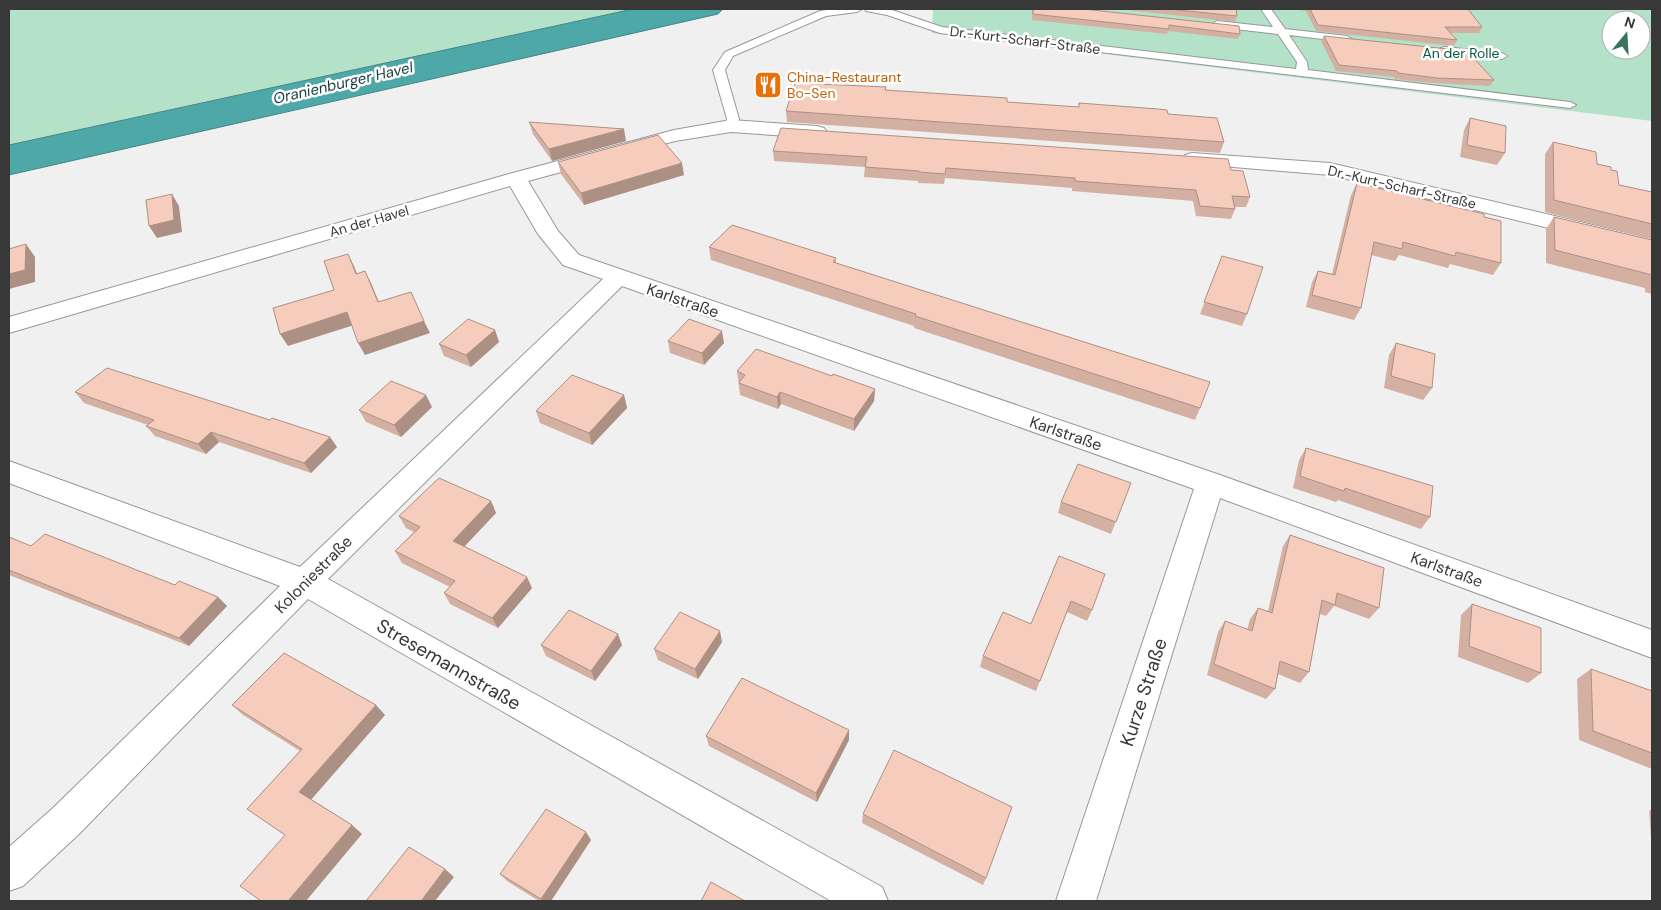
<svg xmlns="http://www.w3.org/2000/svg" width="1661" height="910" viewBox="0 0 1661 910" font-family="'DM Sans',sans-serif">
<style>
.green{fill:#b4e2c9;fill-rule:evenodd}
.water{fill:#4ea8a8;stroke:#478686}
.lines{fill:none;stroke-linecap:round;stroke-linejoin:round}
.service-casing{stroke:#989899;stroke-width:2}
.minor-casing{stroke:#989899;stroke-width:2}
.service{fill:#fff;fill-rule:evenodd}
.minor{fill:#fff;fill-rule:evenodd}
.wall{fill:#d4b0a3}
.shaded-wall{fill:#ac9084}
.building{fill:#f6cdbd;stroke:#ac9084}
.labels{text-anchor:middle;stroke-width:5;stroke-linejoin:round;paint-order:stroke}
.far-street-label{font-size:14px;fill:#383838;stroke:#fff}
.far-park-label{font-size:14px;fill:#005939;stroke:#fff}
.far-food-label{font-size:14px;fill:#c56008;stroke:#fff;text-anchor:start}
.far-water-label{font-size:15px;font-style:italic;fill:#143e3e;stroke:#fff}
.street-label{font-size:16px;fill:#383838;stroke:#fff}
.near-street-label{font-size:19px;fill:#383838;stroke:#fff}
</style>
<rect width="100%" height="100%" fill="#f0f0f1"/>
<path class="green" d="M9 9H633L9 145Z
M933 9H1652V121L932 33ZM1611 20H1641V50H1611Z"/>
<path class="water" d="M633 9H723L718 14 9 175V145Z"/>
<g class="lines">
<g class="service-casing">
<path id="service" d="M834 9H862L857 12 826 16 733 56 725 70 739 119 735 129H727L725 126 727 119 713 70 725 52 820 11Z
M865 9H889L942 27 1296 69 1297 62 1278 34 1217 27 1212 24 1217 21 1273 27 1261 9H1271L1285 29 1347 36 1352 39 1347 42 1289 35 1307 62 1308 70 1570 102 1576 105 1570 108 940 33 887 15 866 11Z
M1445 47 1502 53 1507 56 1502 59 1441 52 1440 50 1441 48Z"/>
</g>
<g class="minor-casing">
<path id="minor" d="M731 120 817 126 824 128 827 132 824 136 817 138 731 132 675 141 528 181 558 231 579 255 1220 475 1652 630V658L1220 498 1096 901H1056L1194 489 622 286 328 579 882 887 888 901H831L308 599 79 834 23 886 9 891V847L53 808 280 586 9 483V461L300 567 603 279 563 265 538 234 510 186 9 333V317L509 174 674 130Z
M1192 153 1330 163 1652 239V253L1330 175 1185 163 1182 159 1185 155Z"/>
</g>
<use href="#service" class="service"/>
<use href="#minor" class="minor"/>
</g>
<path class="wall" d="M1032 9H1083L1240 34 1238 39 1168 31 1167 34 1032 20Z
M1118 9H1236L1237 16 1235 22Z
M1297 9H1468L1482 27 1479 33H1450L1457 40 1454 46 1316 31 1306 11 1299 10Z
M1324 36 1494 80 1490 86 1434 83 1395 79 1394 77 1336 71 1321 41Z
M885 90 1007 102 1078 107 1079 103 1168 114 1224 142 1220 153 787 122 786 111Z
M1470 118 1505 153 1497 165 1460 157 1464 130Z
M529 122 626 141 552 161 533 134Z
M1553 142 1611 170 1619 185 1652 192V239L1545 212V154Z
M773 151 1231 170 1250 197 1246 207H1235V209L1231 219 1196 216 1193 201 1072 191V188L945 178 944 184 918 183V181L864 177 865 167 774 161Z
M558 162 684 175 584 205 561 174Z
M1357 183 1484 217 1501 263 1493 275 1450 264 1448 268 1399 255 1395 261 1371 255 1361 308 1354 320 1306 307 1312 282 1318 271 1332 274 1351 195Z
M1554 217 1652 240V294L1645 292V288L1546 263V229Z
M709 247 836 258V263L1200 408 1195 420 914 328V326L711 260Z
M1222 256 1247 314 1242 326 1200 314Z
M495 330 499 342 471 367 444 356 439 344Z
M668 341 724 343 704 365 670 353Z
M1396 343 1432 388 1423 400 1384 388 1389 355Z
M737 371 832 376 875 389 874 401 854 431 781 404 778 409 740 395Z
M75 392 337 447 311 473 219 442 206 454 155 436 146 426 148 425 84 403Z
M624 395 627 408 592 445 540 423 536 411Z
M432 407 401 437 366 422 359 410Z
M1306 448 1430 517 1421 529 1338 500 1336 502 1293 488 1299 460Z
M1131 483 1111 534 1058 513 1061 502Z
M491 501 496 513 465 546 532 588 498 628 450 604 444 593 450 587 402 563 395 551 414 532 406 528 399 516Z
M1290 535 1379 608 1369 619 1334 606 1326 616 1320 614 1309 672 1300 683 1278 674 1275 689 1266 699 1207 675 1218 632 1225 621 1247 630 1250 619 1258 608 1268 611 1283 546Z
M9 537 31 546 218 597 227 606 189 646 9 575Z
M1059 556 1092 610 1087 621 1067 612 1036 691 980 667 983 656 1031 624Z
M1472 604 1541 673 1528 683 1458 657 1461 615Z
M722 642 698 679 658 660 654 649Z
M541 645H622L595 681 546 656Z
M1591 669 1652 691V769L1579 740 1577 679Z
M232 705 385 715 311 799 352 825 362 834 285 835 247 809 300 751 243 715Z
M706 736 849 740 817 802 709 746Z
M1652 809V850L1649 811Z
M863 814 986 878 983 885 862 823Z
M591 840 551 901H539L507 881 500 874Z"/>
<path class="shaded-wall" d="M624 129 626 141 552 161 549 149Z
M682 163 684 175 584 205 581 193Z
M172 194 179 206 182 232 157 238 149 226Z
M26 244 35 257V282L9 289V274Z
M348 254 354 266 362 286 356 274Z
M365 271 371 283 384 314 378 302Z
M347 312 354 325 288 346 280 334Z
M424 321 430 333 365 355 358 343Z
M495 330 499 342 471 367 466 355Z
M722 331 724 343 704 365 702 353Z
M875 389 874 401 854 431V419Z
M780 392 781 404 778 409 777 397Z
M426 395 432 407 401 437 394 425Z
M624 395 627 408 592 445 589 433Z
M211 432 219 442 206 454 198 444Z
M330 437 337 447 311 473 304 463Z
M491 501 496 513 459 552 453 541Z
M527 577 532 588 498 628 492 618Z
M218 597 227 606 189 646 179 638Z
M720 631 722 642 698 679 695 669Z
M618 634 622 645 595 681 591 671Z
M376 705 385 715 310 801 299 792Z
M849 730V740L817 802 816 793Z
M352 825 362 834 306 901H288Z
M586 832 591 840 551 901H543L541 899Z
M445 869 454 877 435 901H421Z"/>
<path class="building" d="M1033 9H1083L1239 26 1240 34 1169 25V29L1033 14Z
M1168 9H1236L1237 16Z
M1310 9H1468L1482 27H1445L1457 40 1318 25Z
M1324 36 1467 51 1494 80 1437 78 1398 73 1397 71 1339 65Z
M795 83 886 87 885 90 1007 98V102L1079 107V103L1158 109 1167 110 1168 114 1217 118 1224 142 786 111Z
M1470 118 1506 126 1505 153 1467 145Z
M529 122 624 129 549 149Z
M781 128 1228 159 1231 170 1243 171 1250 197 1232 196 1235 209 1200 206 1196 190 1075 181V178L946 168 945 174 919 172V171L865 167 867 157 773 151Z
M658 135 682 163 581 193 558 162Z
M1553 142 1596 152 1597 164 1611 167V170L1617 171 1619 185 1652 192V224L1554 200Z
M1357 183 1484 214V217L1501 221V263L1456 252 1455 256 1403 242 1402 249 1374 242 1361 308 1312 295 1318 271 1335 275Z
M172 194 174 220 149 226 146 200Z
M1554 217 1652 240V275L1555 250Z
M732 225 836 258 833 262 1210 382 1200 408 915 316 916 314 709 247Z
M26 244 25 270 9 274V249Z
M348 254 356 274 365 271 378 302 411 292 424 321 358 343 347 312 280 334 273 308 334 290 324 261Z
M1222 256 1263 267 1247 314 1204 302Z
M468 319 495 330 466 355 439 344Z
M689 319 722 331 702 353 668 341Z
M1396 343 1435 354 1432 388 1391 376Z
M756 349 832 376 833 374 875 389 854 419 780 392 777 397 739 383 745 375 737 371Z
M107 368 270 420 272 418 330 437 304 463 211 432 198 444 146 426 154 420 75 392Z
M572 375 624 395 589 433 536 411Z
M391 381 426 395 394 425 359 410Z
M1306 448 1433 486 1430 517 1345 488 1344 491 1300 476Z
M1078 464 1131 483 1116 522 1061 502Z
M439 478 491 501 453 541 527 577 492 618 444 593 455 581 395 551 420 527 399 516Z
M45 534 175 585 179 581 218 597 179 638 9 570V537L31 546Z
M1290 535 1384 568 1379 608 1337 593 1335 605 1322 600 1309 672 1280 661 1275 689 1214 664 1225 621 1252 631 1258 608 1272 613Z
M1059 556 1105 574 1092 610 1071 601 1040 681 983 656 1003 612 1031 624Z
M1472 604 1541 628V673L1469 646Z
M569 610 618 634 591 671 541 645Z
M680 612 720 631 695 669 654 649Z
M284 653 376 705 299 792 352 825 288 901H261L240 886 285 835 247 809 302 749 232 705Z
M1591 669 1652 691V753L1593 731Z
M742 678 849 730 816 793 706 736Z
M894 750 1012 807 986 878 863 814Z
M546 809 586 832 541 899 500 874Z
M409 847 445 869 421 901H366Z
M711 882 745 901H701Z"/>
<defs>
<g id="restaurant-square" transform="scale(1.4375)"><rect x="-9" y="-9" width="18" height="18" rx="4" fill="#e8710a" stroke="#fff"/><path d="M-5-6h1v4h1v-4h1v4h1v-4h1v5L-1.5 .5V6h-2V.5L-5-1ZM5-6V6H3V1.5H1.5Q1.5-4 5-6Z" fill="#fff"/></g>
</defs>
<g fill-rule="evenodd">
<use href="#restaurant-square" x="768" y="85"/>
</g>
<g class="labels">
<g class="far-street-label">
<text transform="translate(1025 40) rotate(7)" y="5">Dr.-Kurt-Scharf-Straße</text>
<text transform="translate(1402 187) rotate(13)" y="5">Dr.-Kurt-Scharf-Straße</text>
<text transform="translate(369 221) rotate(-16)" y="5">An der Havel</text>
</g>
<g class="far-park-label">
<text x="1461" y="58">An der Rolle</text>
</g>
<g class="far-food-label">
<text x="787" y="82">China-Restaurant<tspan x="787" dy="16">Bo-Sen</tspan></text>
</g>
<g class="far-water-label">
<text transform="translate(343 83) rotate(-13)" y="5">Oranienburger Havel</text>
</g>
<g class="street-label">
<text transform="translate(683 300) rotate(19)" y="6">Karlstraße</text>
<text transform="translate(1066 433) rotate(19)" y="6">Karlstraße</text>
<text transform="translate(1447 569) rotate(20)" y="6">Karlstraße</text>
<text transform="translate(313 574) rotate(-45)" y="6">Koloniestraße</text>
</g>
<g class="near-street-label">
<text transform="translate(449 664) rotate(30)" y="7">Stresemannstraße</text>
<text transform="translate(1143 692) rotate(-72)" y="7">Kurze Straße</text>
</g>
</g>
<rect width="1661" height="910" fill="none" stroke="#383838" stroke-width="20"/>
<g transform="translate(1626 35) rotate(18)"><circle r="24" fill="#ffffff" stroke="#afafaf"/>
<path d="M0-4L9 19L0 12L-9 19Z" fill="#38745f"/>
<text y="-8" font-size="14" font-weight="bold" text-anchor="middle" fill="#383838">N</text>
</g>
</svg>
